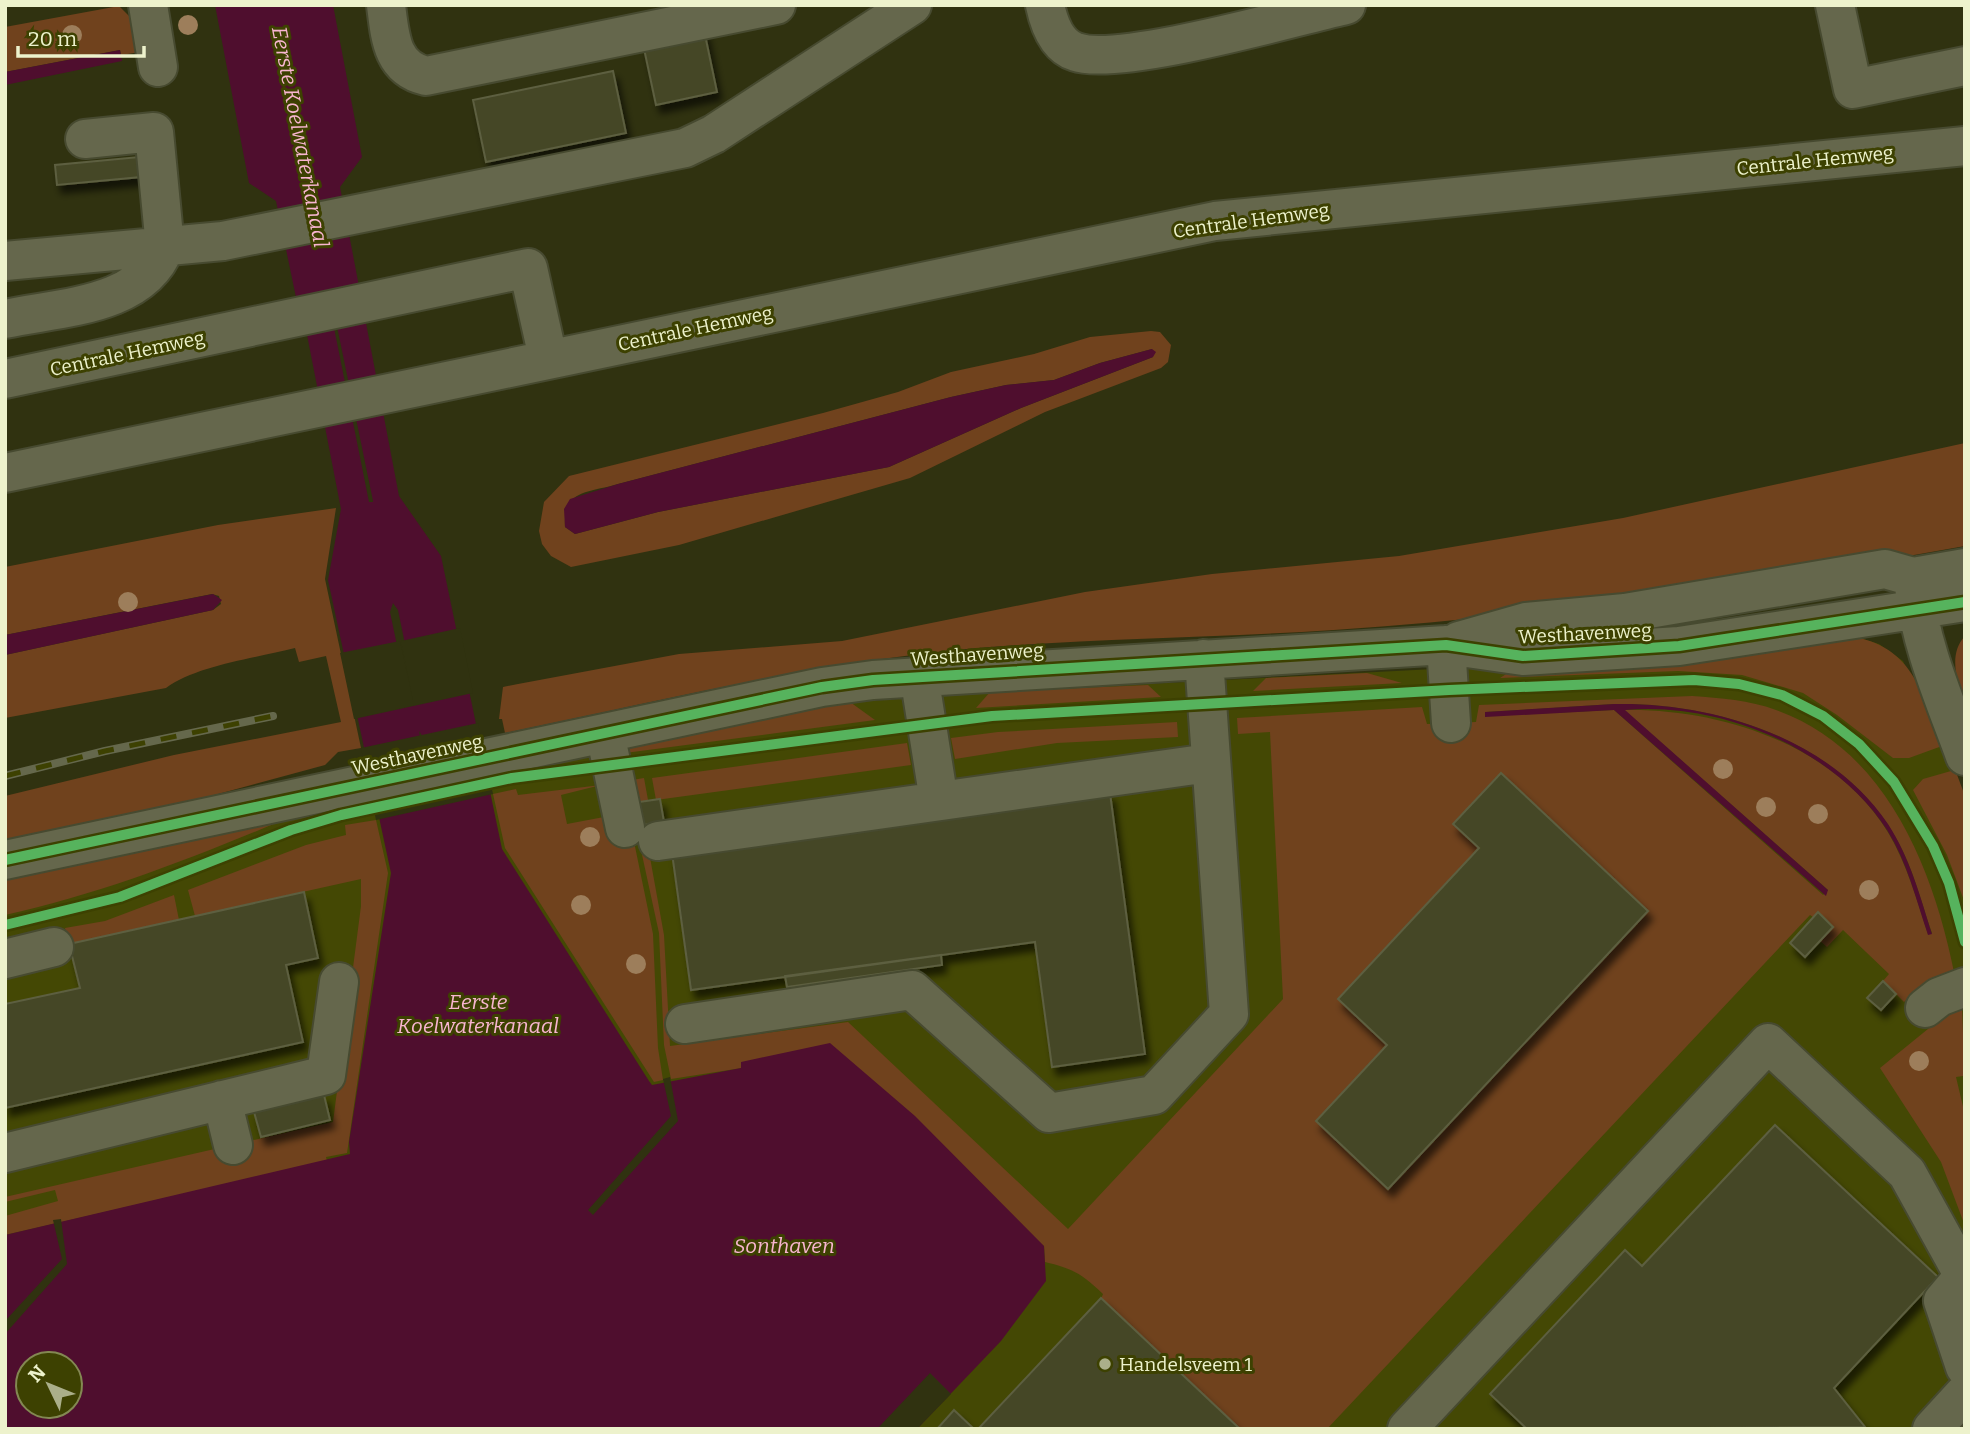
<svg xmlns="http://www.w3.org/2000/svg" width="1970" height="1434" viewBox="0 0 1970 1434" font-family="Bitter,serif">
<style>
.built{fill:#444804;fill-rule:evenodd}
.green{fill:#70421d;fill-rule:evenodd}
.water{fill:#4f0e2e;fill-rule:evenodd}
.pier{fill:#303210}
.building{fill:#454727;stroke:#5d5f40;stroke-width:2;filter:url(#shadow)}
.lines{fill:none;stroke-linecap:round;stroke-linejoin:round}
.minor-casing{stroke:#474a30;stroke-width:42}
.minor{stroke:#65674c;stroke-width:38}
.rail-casing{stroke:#65684c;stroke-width:8}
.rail{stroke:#3d4101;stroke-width:5;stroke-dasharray:16;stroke-linecap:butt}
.cycleway-casing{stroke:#3d4101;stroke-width:15}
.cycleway{stroke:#56b35d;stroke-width:10}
.tree{fill:#9d7e5b}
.poi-dot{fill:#abaf8a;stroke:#3d4101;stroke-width:2.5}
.labels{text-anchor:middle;stroke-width:6;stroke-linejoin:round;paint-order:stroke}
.street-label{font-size:19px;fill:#edf2cc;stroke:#3d4101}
.poi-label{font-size:19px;fill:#edf2cc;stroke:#3d4101;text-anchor:start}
.water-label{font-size:21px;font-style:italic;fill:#f8b5d0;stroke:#3d4101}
</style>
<defs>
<filter id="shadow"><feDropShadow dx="4.5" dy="8" stdDeviation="3.5" flood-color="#0009"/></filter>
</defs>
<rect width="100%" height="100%" fill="#303210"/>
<path class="built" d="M1863 639 1879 644 1903 661 1965 796V1429H5V880L831 704 990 692 1530 664ZM28 1364H70V1406H28Z"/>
<path class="green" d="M119 6 136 23 141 52 121 55 120 50 5 72V27Z
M1151 331 1160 332 1171 345 1168 362 1161 368 1045 412 910 478 679 545 571 567 551 556 542 544 539 531 544 502 569 476 823 413 898 392 951 372 1034 354 1090 337ZM1152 349 1153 357 1021 408 889 467 658 512 575 534 565 527C563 489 588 493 618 484L951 397 1006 385 1054 380 1100 363Z
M1965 443V546C1756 583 1545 616 1334 630 1196 639 1057 638 920 654 780 671 642 705 505 733L502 719H499L503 687 518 684 679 654 842 641 1085 592 1212 574 1399 556 1623 518Z
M336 508 325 579 361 748 338 752 325 765 181 804 5 841V796L174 755 341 722 326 656 299 662 295 648C257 658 197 665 166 688L5 718V655L213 610 221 604 219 596 212 594 5 635V567L218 525Z
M1965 636V705C1958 684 1947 655 1965 636Z
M1855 637C1915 649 1923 696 1942 746L1909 758H1893L1837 715 1803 693 1742 675 1678 671 1500 678 1514 669Z
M1367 673 1402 683 1253 691 1266 678Z
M1148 685 1161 697 976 708 990 692Z
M1692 696C1721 698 1749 700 1776 710 1886 749 1933 868 1954 972L1925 983 1904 1002 1883 981 1889 974 1843 930 1827 947 1820 941 1833 926 1819 912 1813 917 1810 915 1327 1429H1240L1101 1299 1103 1294C1082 1274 1074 1269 1045 1262L1044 1246 741 1063 742 1068 671 1079 664 1045 659 933 626 781 644 778 648 800 640 802 664 935 670 1046 848 1022 1068 1229 1283 999 1270 732 1238 734 1237 718 1422 707 1427 724 1476 722 1479 705ZM1614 704C1719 702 1842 742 1896 838 1913 867 1921 902 1932 933L1928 934C1917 900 1907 865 1889 834 1837 746 1722 708 1624 710L1828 890 1823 895 1614 710 1485 716 1486 712Z
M850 702 875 720 625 753 623 747Z
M1177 722 1178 737 1057 743 955 759 951 738 998 732Z
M907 743 911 765 656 800 652 778Z
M1951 771 1956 772 1965 796V903L1947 855 1913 790 1923 779Z
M601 785 561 795 567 824 604 817 632 832 653 934 658 1048 663 1080 654 1082 505 848 493 794 516 789 518 795Z
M376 820 388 873 347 1153 326 1157 327 1161 5 1235V1216L58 1201 55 1190 5 1202V1197L333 1122 361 906V879L195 916 188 890 306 845 346 835 345 825Z
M281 821C190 859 101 894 5 915V880Z
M174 895 179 920 69 944 65 928 105 921Z
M1962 1007 1965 1084 1963 1076 1956 1077 1965 1115V1226L1941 1162 1880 1068 1939 1020Z"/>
<path class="water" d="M215 5H333L362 157 340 187 399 496 441 556 502 849 649 1081 652 1085 741 1068V1062L830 1043 915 1116 1044 1246 1046 1281 1001 1341 917 1429H5V1235L350 1154 349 1142 391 873 328 580 341 509 302 309 298 307 276 201 249 183ZM332 302 373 501V502H369L329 303ZM393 603 398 610 417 702 409 703 390 612ZM419 731 423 737 439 803 431 805ZM28 1364H70V1406H28Z
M120 50 122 61 5 85V72Z
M1152 349 1156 352 1153 357 1021 408 889 467 658 512 575 534 565 527 564 509 570 499 618 484 951 397 1006 385 1054 380 1100 363Z
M213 594 222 600 213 610 5 655V635Z
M1614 704C1714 702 1830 738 1888 824 1910 858 1920 896 1932 934L1928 935C1916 899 1907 862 1887 830 1835 749 1720 701 1625 710L1828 890 1826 896 1614 710 1485 717V712Z"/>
<path class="pier" d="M460 628 473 693 354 719 340 653 400 641 413 701 401 641Z
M478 723 493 794 376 820 361 748Z
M670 1077 678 1121 593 1215 588 1210 671 1116 663 1079Z
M61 1219 67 1264 5 1334V1321L62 1259 53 1220Z
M930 1373 951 1394 917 1429H877Z"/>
<path class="building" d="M704 30 717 92 656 105 643 44Z
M613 71 626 133 486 162 473 100Z
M139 157 141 177 57 185 55 165Z
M1501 773 1648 911 1388 1189 1316 1121 1387 1045 1338 999 1479 848 1453 824Z
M1110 793 1145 1054 1052 1067 1035 942 691 990 672 853Z
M660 799 664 822 643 825 639 802Z
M304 892 318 958 286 965 303 1042 5 1108V1004L80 988 69 944Z
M1818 912 1833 927 1805 957 1790 943Z
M941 955 942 965 787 987 785 976Z
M1883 981 1896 994 1881 1010 1867 998Z
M324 1095 330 1120 261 1137 254 1112Z
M1775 1125 1938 1277 1834 1388 1865 1427 1527 1429 1490 1394 1625 1250 1642 1266Z
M1101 1298 1240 1429H978Z
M954 1410 974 1429H937Z"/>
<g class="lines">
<g class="minor-casing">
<path id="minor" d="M148 5 158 67
M386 5C390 36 391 68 426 76L776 5
M1045 5C1049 24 1057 46 1076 52 1119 67 1293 17 1346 5
M1835 5 1853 89 1965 66
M5 261 223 241 685 148 714 134 912 5
M5 319C60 307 142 307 165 247L154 132 85 139
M5 379 528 268 548 358
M5 473 1215 221 1965 146
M1914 586C1920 645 1945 701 1965 756
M1459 641 1526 622 1625 613 1885 569 1913 577 1965 568
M1446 645 1451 723
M919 675 939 801
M605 733 625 828
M658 841 1209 763
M5 860 822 687 873 680 1446 645 1523 656 1679 646 1965 602
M5 959 54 947
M1925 1008 1939 997 1965 987
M685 1024 912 990 1049 1113 1154 1095 1229 1014 1204 659
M222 1100 233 1145
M5 1153 326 1075 339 982
M1407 1429 1768 1043 1907 1173 1964 1276 1943 1301 1965 1367
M1932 1429 1965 1393"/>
</g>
<use href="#minor" class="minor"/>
<g class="rail-casing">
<path id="rail" d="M5 776 105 751 273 716"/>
</g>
<use href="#rail" class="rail"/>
<g class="cycleway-casing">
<path id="cycleway" d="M5 860 822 687 873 680 1446 645 1523 656 1679 646 1965 602
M5 925 120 897 291 830 341 815 512 778 992 716 1449 690 1694 680 1739 684 1782 695 1823 716 1859 744 1894 782 1933 846 1949 883 1965 942"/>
</g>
<use href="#cycleway" class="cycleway"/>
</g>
<g class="tree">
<circle cx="188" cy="25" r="10"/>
<circle cx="72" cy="35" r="10"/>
<circle cx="128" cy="602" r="10"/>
<circle cx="1723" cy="769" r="10"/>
<circle cx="1766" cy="807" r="10"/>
<circle cx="1818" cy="814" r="10"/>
<circle cx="590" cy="837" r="10"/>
<circle cx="1869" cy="890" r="10"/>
<circle cx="581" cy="905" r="10"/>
<circle cx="636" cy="964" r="10"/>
<circle cx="1919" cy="1061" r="10"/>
</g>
<circle class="poi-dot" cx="1105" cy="1364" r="7"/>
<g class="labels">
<g class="street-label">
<text transform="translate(1815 160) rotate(-6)" y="7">Centrale Hemweg</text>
<text transform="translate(1251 220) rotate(-8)" y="7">Centrale Hemweg</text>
<text transform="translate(695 328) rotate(-12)" y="7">Centrale Hemweg</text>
<text transform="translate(127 353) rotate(-12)" y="7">Centrale Hemweg</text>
<text transform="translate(1585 633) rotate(-3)" y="7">Westhavenweg</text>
<text transform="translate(977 654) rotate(-4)" y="7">Westhavenweg</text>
<text transform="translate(417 754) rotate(-12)" y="7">Westhavenweg</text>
</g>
<g class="poi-label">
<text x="1119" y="1371">Handelsveem 1</text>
</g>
<g class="water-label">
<text transform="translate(300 137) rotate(79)" y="7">Eerste Koelwaterkanaal</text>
<text x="478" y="1009">Eerste<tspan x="478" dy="24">Koelwaterkanaal</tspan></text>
<text x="784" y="1253">Sonthaven</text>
</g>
</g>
<rect width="1970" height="1434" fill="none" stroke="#edf2cc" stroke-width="14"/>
<g transform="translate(49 1385) rotate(313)"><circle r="33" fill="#3d4101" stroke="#838852" stroke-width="2"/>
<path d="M0-5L12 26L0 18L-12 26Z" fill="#abaf8a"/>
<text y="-10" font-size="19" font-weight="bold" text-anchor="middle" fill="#edf2cc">N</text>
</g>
<path d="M18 46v10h126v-10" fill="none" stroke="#edf2cc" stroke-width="3.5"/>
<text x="28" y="46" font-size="21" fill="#edf2cc" stroke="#3d4101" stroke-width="5" paint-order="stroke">20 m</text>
</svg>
